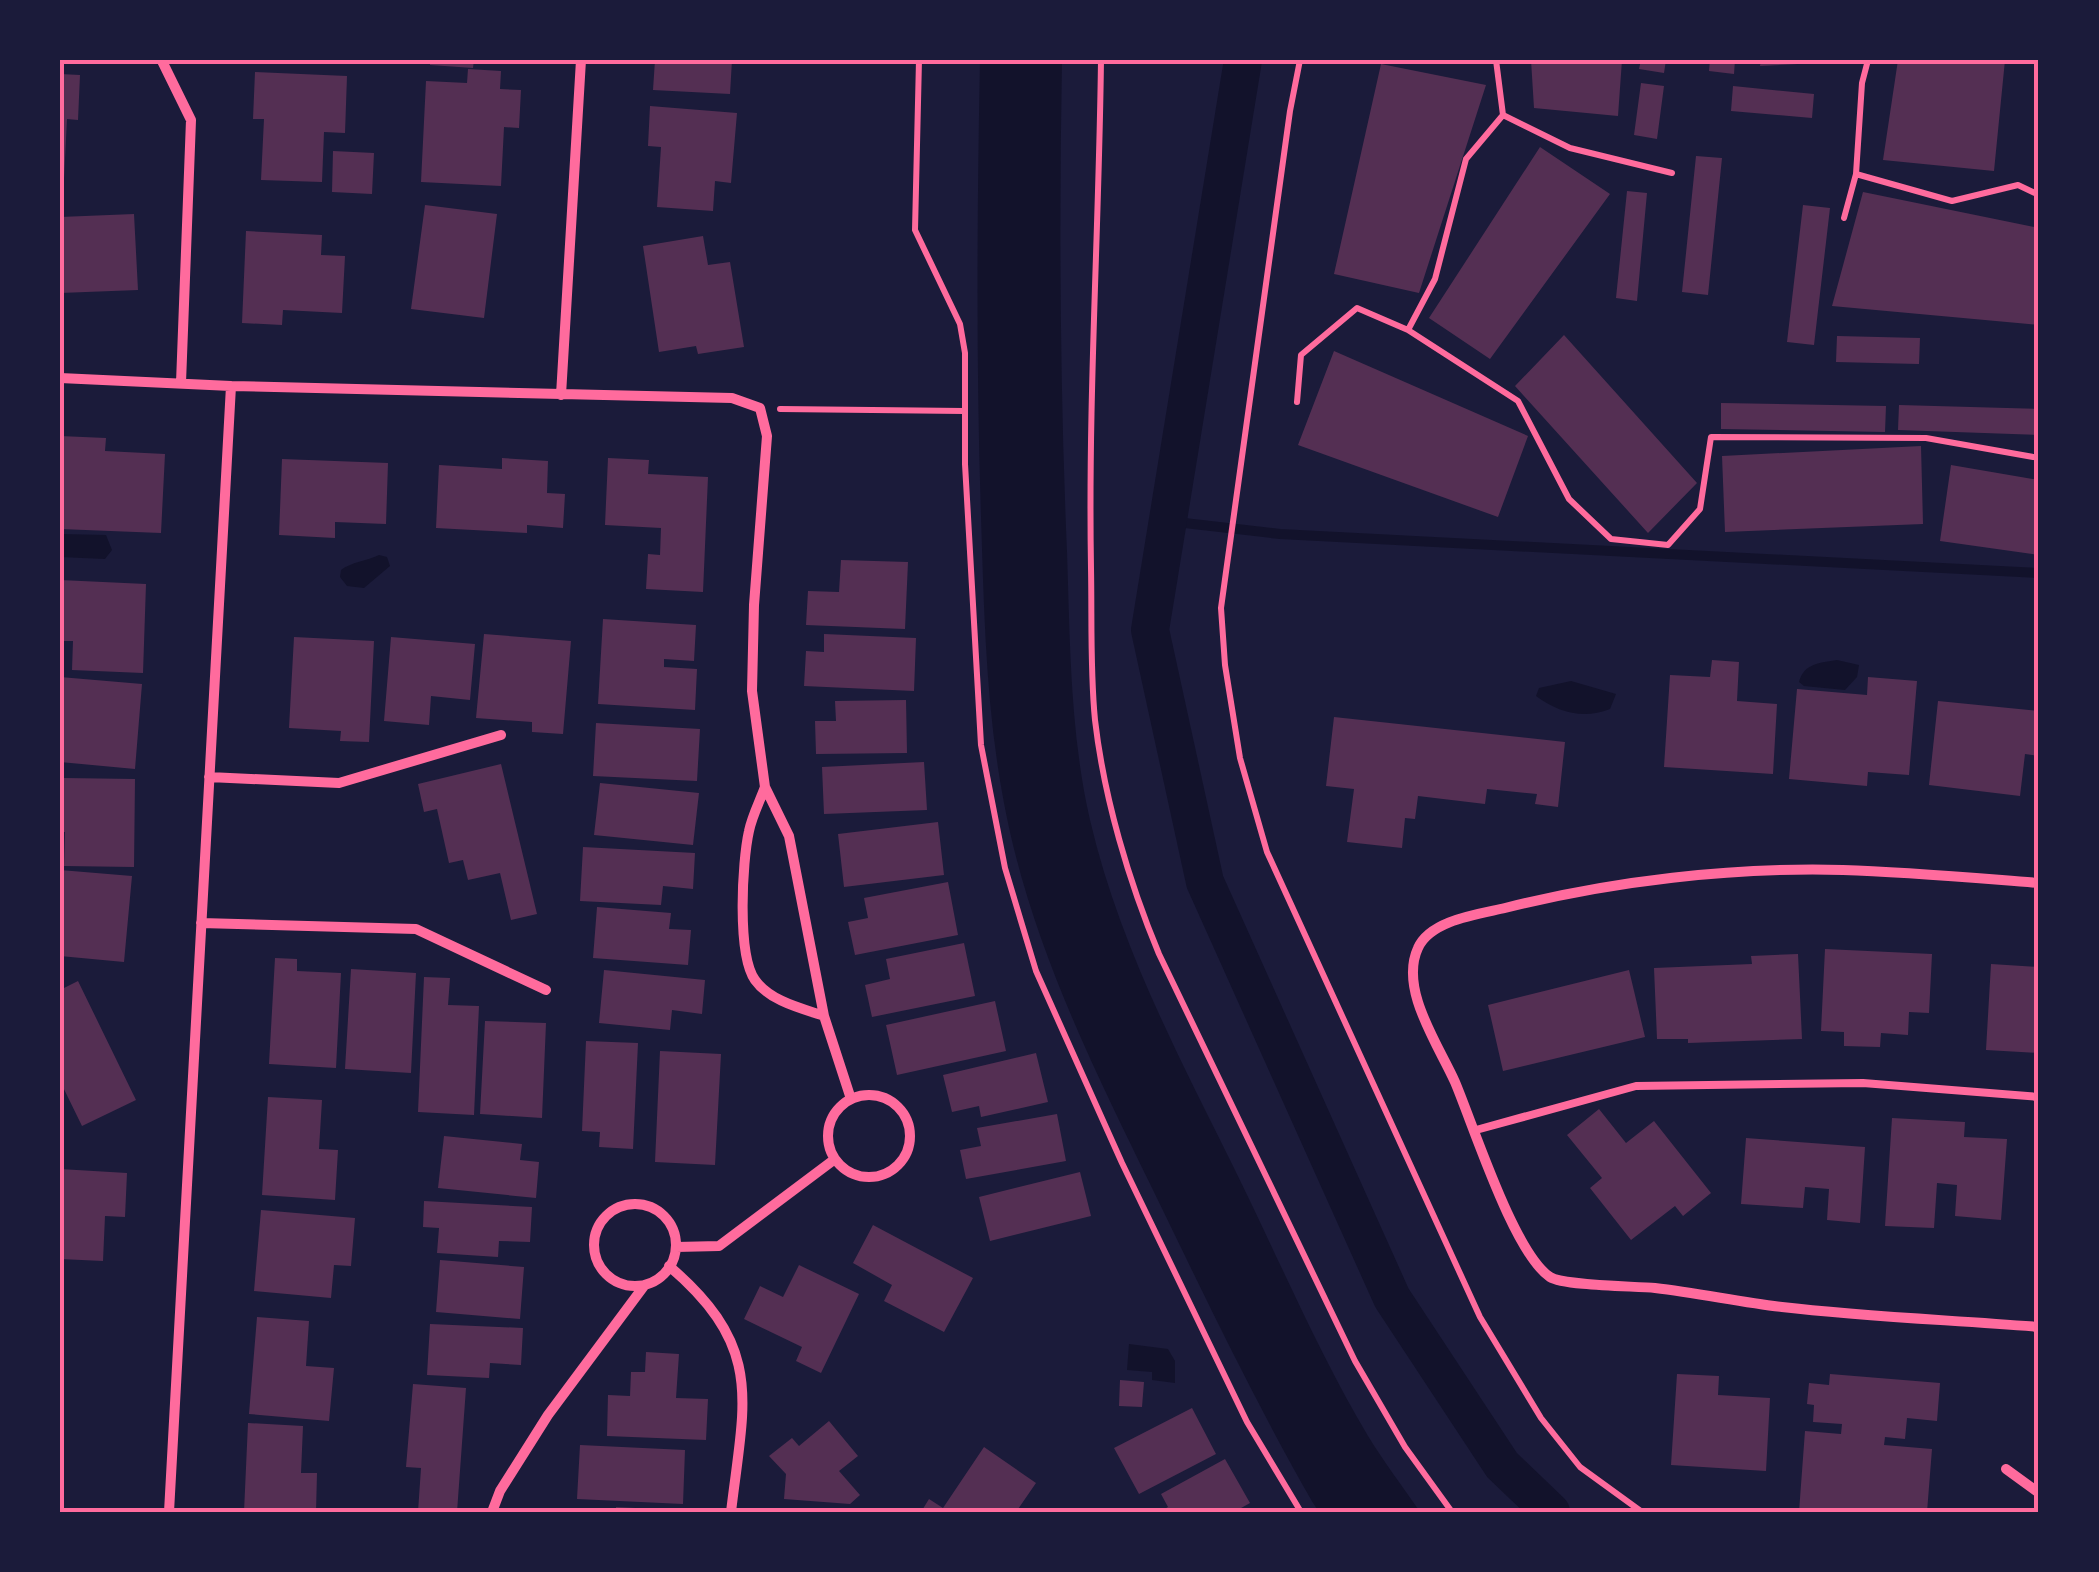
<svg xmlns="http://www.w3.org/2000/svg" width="2099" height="1572" viewBox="0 0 2099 1572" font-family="Karla,sans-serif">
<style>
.water{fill:#12122b}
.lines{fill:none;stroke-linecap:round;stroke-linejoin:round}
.stream{stroke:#12122b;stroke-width:10}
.canal{stroke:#12122b;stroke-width:38}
.building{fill:#542f53}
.path{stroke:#ff6b9d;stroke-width:6}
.service{stroke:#ff6b9d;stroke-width:8}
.minor{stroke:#ff6b9d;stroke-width:10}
.neatline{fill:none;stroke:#ff6b9d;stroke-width:4}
</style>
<rect width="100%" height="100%" fill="#1b1b3a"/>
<path class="water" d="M980 60H1062C1059 224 1060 388 1067 552 1070 641 1070 733 1090 820 1119 944 1178 1055 1234 1168 1278 1257 1317 1350 1368 1436 1384 1462 1403 1487 1420 1512H1319L1313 1503C1255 1402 1205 1297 1154 1192 1093 1067 1030 942 1004 803 986 709 984 612 981 516 976 364 977 212 980 60Z
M60 534 106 535 112 550 105 559 60 557Z
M379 555 387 557 390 566 364 588 347 586 340 577 341 570C351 562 367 561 379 555Z
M1837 660 1859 665 1857 677 1845 690 1804 686 1799 682C1804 663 1820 663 1837 660Z
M1571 681 1616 694 1610 709C1583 720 1558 712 1536 696L1539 688Z
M1129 1344 1168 1349 1175 1361V1383L1152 1380V1372L1127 1370Z"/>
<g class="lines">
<path class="stream" d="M1167 521 1280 534 2039 573"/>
<path class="canal" d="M1243 60 1150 630 1205 882 1392 1298 1502 1465 1551 1512"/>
</g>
<path class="building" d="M430 60H474L473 68 430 65Z
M655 60H732L730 94 653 90Z
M1531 60H1622L1618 116 1534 108Z
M1641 60H1666L1664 73 1639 69Z
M1710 60H1735L1734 74 1709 71Z
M1761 60H1818V63L1760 66Z
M1898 60H2005L1994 171 1883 160Z
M1381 64 1486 85 1419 293 1334 274Z
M468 69 501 71 500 89 521 90 519 128 504 127 501 186 421 182 426 81 467 83Z
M255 72 347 76 345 133 324 132 322 182 261 180 264 119H253Z
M60 74 80 75 78 120 67 119 64 179H60Z
M1641 83 1664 86 1657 139 1634 135Z
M1733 86 1814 94 1812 118 1731 111Z
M650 106 737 113 731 183 715 181 713 211 657 207 661 147 648 146Z
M1540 147 1610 194 1490 359 1429 318Z
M333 151 374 153 372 194 332 192Z
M1696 156 1722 158 1708 295 1682 292Z
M1627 191 1647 193 1637 301 1616 298Z
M1863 192 2039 228V325L1832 306Z
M425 205 497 214 484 318 411 309Z
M1803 205 1830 208 1814 345 1787 342Z
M134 214 138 290 60 293V217Z
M246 231 322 235 321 255 345 256 342 313 283 310 282 325 242 323Z
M703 236 708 265 730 262 744 347 698 354 696 346 659 352 643 246Z
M1564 335 1697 483 1648 533 1515 386Z
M1837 336 1920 338 1919 364 1836 362Z
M1334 351 1528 436 1498 517 1298 445Z
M1721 403 1886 406 1885 432 1721 429Z
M1899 405 2039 409V435L1898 430Z
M60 436 106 438 105 451 165 454 161 533 60 529Z
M1921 446 1923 524 1725 532 1722 456Z
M502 458 548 461 547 493 565 494 563 528 527 525V533L436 528 439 465 502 469Z
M608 458 649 460 648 474 708 477 703 592 646 589 648 554 660 555 661 528 605 525Z
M282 459 388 463 386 524 335 522V538L279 535Z
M1951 465 2039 480V555L1940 541Z
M841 560 908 562 905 629 806 625 808 591 839 592Z
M60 580 146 584 143 673 72 670 73 641H60Z
M603 619 696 625 694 661 664 659V667L697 669 695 710 598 704Z
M484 634 571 641 563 734 532 732V722L476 718Z
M824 634 916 638 914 691 804 686 806 651 824 652Z
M294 637 374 641 369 742 340 741 341 731 289 728Z
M391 637 475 644 470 700 431 696 429 725 384 721Z
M1712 660 1739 662 1737 701 1777 704 1773 774 1664 767 1670 675 1710 677Z
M60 677 142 684 135 769 60 762Z
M1868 677 1917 681 1909 775 1868 772 1867 786 1789 779 1797 689 1867 695Z
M906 700 907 753 816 754 815 721H836L835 701Z
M1938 701 2039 711V756L2025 754 2020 796 1929 785Z
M1334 717 1565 742 1558 807 1535 804 1537 794 1487 789 1485 804 1418 796 1415 819 1405 818 1402 848 1347 842 1354 789 1326 786Z
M596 723 700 729 697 781 593 776Z
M924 762 927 810 824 814 822 767Z
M501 764 537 914 511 920 500 873 468 880 463 860 449 863 437 809 424 812 418 784Z
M63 778 135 779 134 867 64 866 65 832H60Z
M600 783 699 793 693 845 594 835Z
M938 822 944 875 844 887 838 834Z
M583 847 695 853 693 889 663 886 661 905 580 901Z
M60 870 132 876 124 962 60 956Z
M948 882 958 935 855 955 848 922 868 918 864 898Z
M597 907 671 913 669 929 691 930 688 965 593 958Z
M964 943 975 996 872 1017 865 985 890 979 886 959Z
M1825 949 1932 954 1929 1013 1909 1012 1908 1035 1881 1033 1880 1047 1844 1046V1032L1821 1031Z
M1798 954 1802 1039 1688 1043V1039H1657L1654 968 1752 964 1751 956Z
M275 958 297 959V971L341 973 336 1068 269 1064Z
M1991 964 2038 967 2039 1053 1986 1050Z
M351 969 416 973 411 1073 345 1069Z
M604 970 705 980 702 1014 672 1010 670 1030 599 1023Z
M1629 970 1645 1037 1503 1071 1488 1005Z
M424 977 450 978 448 1005 479 1006 474 1115 418 1112Z
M78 981 136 1100 82 1126 60 1081V990Z
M995 1001 1006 1051 897 1075 886 1025Z
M485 1021 546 1023 542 1118 480 1114Z
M586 1041 638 1043 633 1149 599 1147 600 1132 582 1131Z
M660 1051 721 1054 715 1165 655 1162Z
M1036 1053 1048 1102 981 1117 979 1106 952 1112 943 1075Z
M268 1097 322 1100 319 1149 338 1150 335 1200 262 1195Z
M1599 1109 1626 1143 1654 1121 1711 1193 1683 1216 1675 1206 1631 1240 1590 1188 1602 1178 1567 1135Z
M1057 1114 1066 1161 966 1179 960 1150 981 1146 977 1128Z
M1892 1118 1965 1122 1964 1137 2007 1139 2001 1220 1955 1216 1957 1185 1937 1183 1934 1228 1885 1226Z
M444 1136 522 1144 520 1160 539 1162 536 1198 438 1188Z
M1746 1138 1865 1147 1860 1223 1827 1220 1829 1189 1805 1187 1803 1208 1741 1204Z
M60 1169 127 1173 125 1217 105 1216 103 1261 60 1259Z
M1080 1172 1091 1216 990 1241 979 1197Z
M424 1201 532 1207 530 1242 499 1241 498 1257 437 1253 439 1228 423 1227Z
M261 1210 355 1218 351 1266 334 1265 331 1298 254 1291Z
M873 1225 973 1278 944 1332 884 1301 892 1285 853 1263Z
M440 1260 524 1267 520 1319 436 1312Z
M799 1265 859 1294 821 1373 796 1361 802 1347 744 1319 760 1286 783 1297Z
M257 1317 309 1321 306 1366 334 1368 329 1421 249 1414Z
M430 1324 523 1328 521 1365 490 1363 489 1378 427 1375Z
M646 1352 679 1354 676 1398 708 1399 706 1440 607 1436 608 1395 630 1396 631 1372H645Z
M1677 1374 1719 1376 1718 1395 1770 1398 1766 1471 1671 1465Z
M1830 1374 1940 1383 1937 1421 1907 1418 1905 1439 1885 1437 1884 1445 1932 1449 1927 1512H1799L1805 1431 1841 1434 1842 1424 1813 1422 1814 1405 1807 1404 1809 1383 1829 1385Z
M1120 1380 1144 1382 1142 1407 1119 1406Z
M413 1384 466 1388 457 1512H418L421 1468 406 1467Z
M1192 1408 1216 1454 1139 1494 1114 1448Z
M829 1421 858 1456 839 1471 860 1495 850 1504 784 1499 786 1474 769 1456 792 1438 799 1446Z
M248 1423 303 1426 301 1473H317L316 1512H244Z
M580 1445 685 1450 683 1504 577 1499Z
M984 1447 1036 1483 1016 1512H921L929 1499 943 1508Z
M1225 1459 1250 1503 1234 1512H1159L1168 1507 1161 1494Z
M616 1507 655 1509V1512H616Z"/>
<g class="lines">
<path class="path" d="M919 60 915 230 960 324 965 353V464L981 745 1005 868 1036 971 1122 1163 1247 1422 1301 1512
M1101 60C1099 229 1088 399 1091 568 1092 618 1090 670 1095 720 1104 798 1129 882 1159 954L1355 1361 1405 1447 1452 1512
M1300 60 1290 111 1221 608 1225 665 1240 758 1267 852 1480 1317 1541 1418 1580 1467 1642 1512
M1503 115 1570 148 1672 173
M1856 174 1862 83 1868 60
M1844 218 1856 174 1952 201 2018 185 2039 195
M1408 330 1435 279 1466 159 1503 115 1496 60
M1297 402 1301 355 1357 308 1408 330 1518 401 1569 499 1611 539 1668 545 1700 509 1711 437 1926 438 2039 458
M780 409 964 411"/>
<path class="service" d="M1476 1130 1636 1086 1863 1083 2039 1097"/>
<path class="minor" d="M162 61 191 120 181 383
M60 378 231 386 732 398 760 408 767 436 754 605 752 691 765 787 789 836 824 1016 851 1099
M561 395 581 60
M209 777 339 783 501 735
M765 787C760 801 752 816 749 831 742 862 737 955 755 980 770 1001 800 1008 824 1016
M2039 883C1974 878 1908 872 1843 870 1731 867 1613 881 1505 908 1479 914 1430 920 1418 948 1399 989 1438 1044 1455 1082 1474 1127 1514 1253 1550 1277 1564 1286 1634 1286 1655 1288 1698 1293 1740 1302 1782 1307 1867 1317 1954 1320 2039 1327
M201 923 416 929 546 990
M828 1136a41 41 0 1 1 82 0a41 41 0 1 1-82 0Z
M594 1245a41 41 0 1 1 82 0a41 41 0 1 1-82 0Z
M676 1247 719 1246 835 1159
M669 1266C765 1348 744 1401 731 1512
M2006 1469 2039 1493
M169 1512 231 386
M492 1512 500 1491 548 1415 644 1286"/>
</g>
<rect width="2099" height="1572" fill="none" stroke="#1b1b3a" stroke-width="125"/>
<rect x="62" y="62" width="1974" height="1448" class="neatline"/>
</svg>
